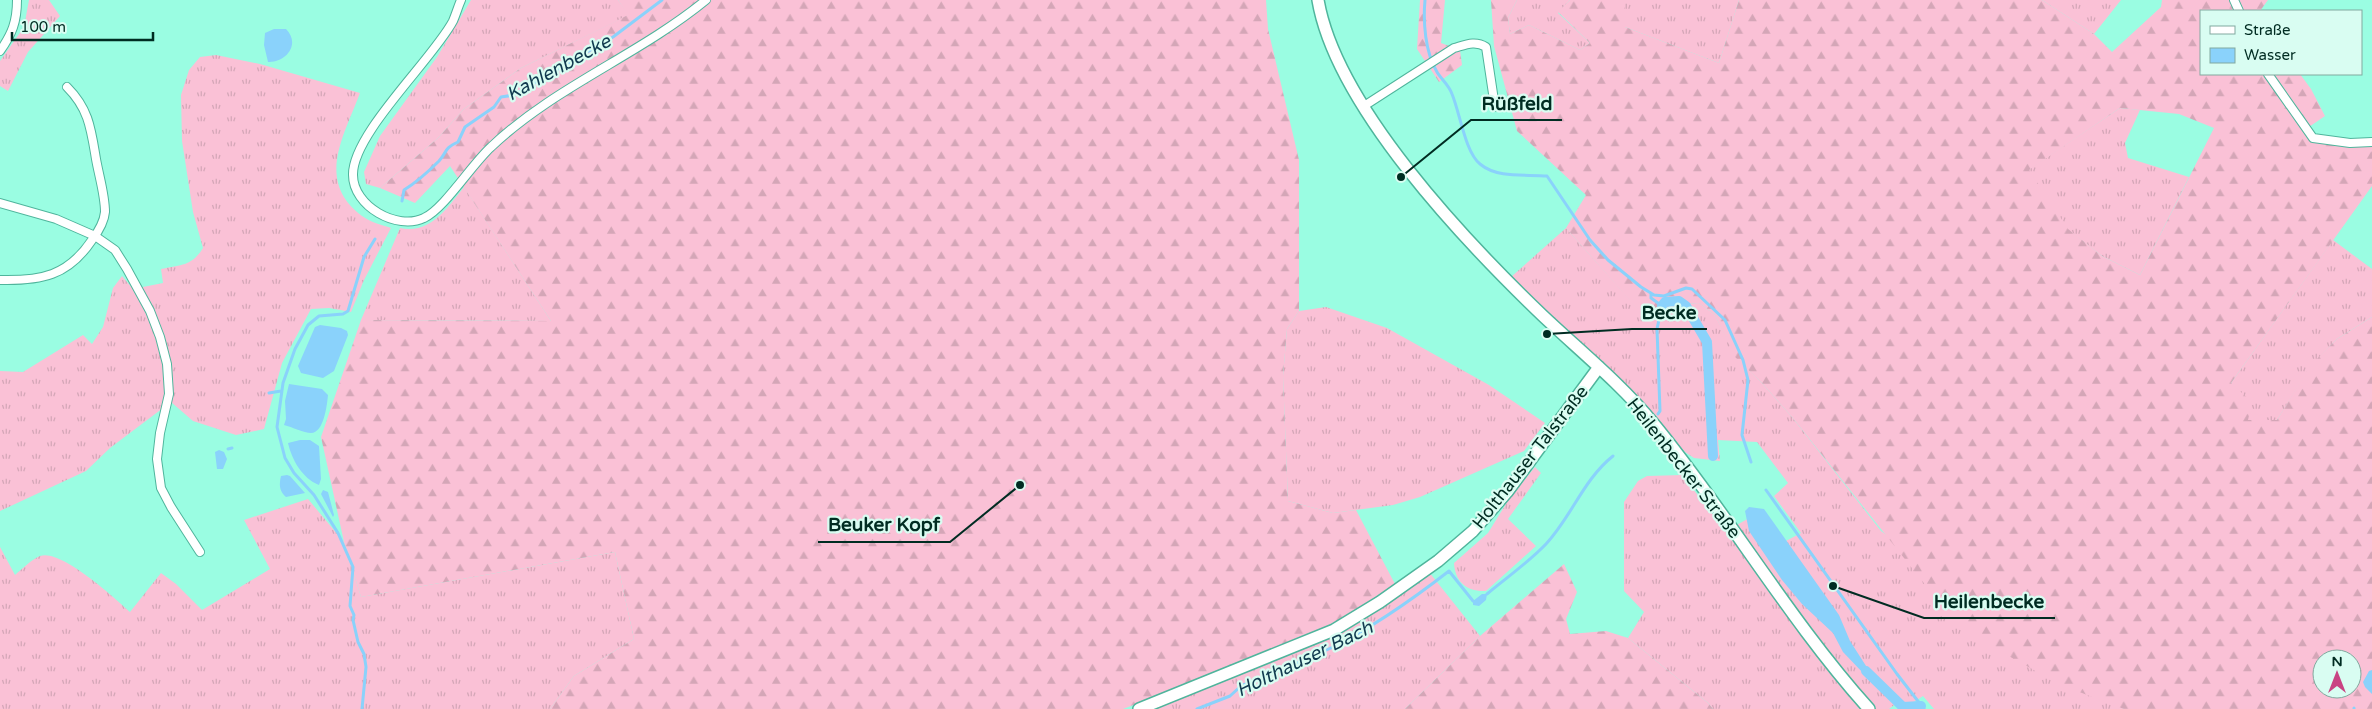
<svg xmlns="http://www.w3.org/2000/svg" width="2372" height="709" viewBox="0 0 2372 709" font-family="'Varela Round',sans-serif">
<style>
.grass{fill:url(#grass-tufts)}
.forest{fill:url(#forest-firs);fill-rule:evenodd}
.water{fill:#8ad2fb}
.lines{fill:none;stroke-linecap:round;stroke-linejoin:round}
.stream{stroke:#8ad2fb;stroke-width:3}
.canal{stroke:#8ad2fb;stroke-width:10}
.street-casing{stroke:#4fb59c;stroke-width:10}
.secondary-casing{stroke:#4fb59c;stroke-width:14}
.street{stroke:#fff;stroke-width:8}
.secondary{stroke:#fff;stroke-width:11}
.labels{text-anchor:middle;stroke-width:4.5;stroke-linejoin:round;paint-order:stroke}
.street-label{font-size:18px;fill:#002c22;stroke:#d9fdf2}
.water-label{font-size:19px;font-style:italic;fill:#113a4f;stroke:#d9fdf2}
.leader{fill:none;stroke:#002c22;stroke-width:2}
.callout-dot{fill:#002c22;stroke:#d9fdf2;stroke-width:2}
.callout-label{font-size:19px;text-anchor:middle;font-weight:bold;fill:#002c22;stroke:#d9fdf2;stroke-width:4.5;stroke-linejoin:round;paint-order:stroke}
</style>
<defs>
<pattern id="grass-tufts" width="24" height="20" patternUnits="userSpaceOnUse" patternTransform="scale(1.25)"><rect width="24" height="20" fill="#fac1d6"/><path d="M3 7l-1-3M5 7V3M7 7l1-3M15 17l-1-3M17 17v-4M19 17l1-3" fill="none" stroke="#d4a6b7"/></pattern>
<pattern id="forest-firs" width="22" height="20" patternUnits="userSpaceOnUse" patternTransform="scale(1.25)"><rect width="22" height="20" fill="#fac1d6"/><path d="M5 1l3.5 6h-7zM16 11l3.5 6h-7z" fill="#d4a6b7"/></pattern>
</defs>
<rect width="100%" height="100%" fill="#9afde2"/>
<path class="grass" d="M29 0H49L60 16 28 52 8 91 0 86V61L24 27Z
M471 0H618L629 15 521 68 464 109 438 138 380 188 366 184 364 172 380 136 437 57Z
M1517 0H1570L1558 13 1590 43 1580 50 1529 25 1510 34 1508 18Z
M1625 0H1739L1719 63 1625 27Z
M2042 0H2121L2094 34Z
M216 55 260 64 360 93C344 136 315 181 362 216 370 222 382 225 391 228L364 280 351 312 329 308 311 309 282 363 264 429 236 435 193 421 171 402 110 448 86 471 0 511V371L23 372 83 335 92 344 103 327 113 288 122 276 133 289 163 283 161 269C181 265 192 266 203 248L193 212 182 141 181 95 189 70 200 57Z
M2120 108 2140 110 2125 143 2128 158 2189 177 2140 275 2102 256 2067 229 2028 170Z
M464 187 551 321 361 320 400 228C430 235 448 207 464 187Z
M1566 228 1654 327 1680 304 1699 303 1715 315 1736 357 1761 382 1792 417 1881 531 2124 709H1934L1923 696 1909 705 1898 702 1889 709H1713L1708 703 1628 638 1644 612 1624 591V502L1638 481 1647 476 1682 475 1726 531 1760 512 1784 542 1801 533 1774 496 1788 483 1757 442 1718 440 1720 461 1694 458 1685 452 1631 393 1511 277Z
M2333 240 2372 269V317L2337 339 2311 366 2277 420H2247L2231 383Z
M1326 307 1387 328 1489 385 1545 423 1524 451 1420 497 1393 505 1333 513 1288 501 1283 376 1287 329 1299 311Z
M1535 467 1541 473 1508 519 1536 546 1486 591C1467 592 1455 582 1454 563L1488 533 1509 499Z
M308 499 344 542 361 597 615 552 634 639 574 676 550 709H0V547L15 575C22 569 32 559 40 556 60 548 115 598 130 612L161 573 176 584 202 610 270 569 244 520Z
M1429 572 1480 636 1405 709H1156L1321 640Z"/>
<path class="forest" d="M618 0H1266L1268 29 1299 160V311L1287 329 1283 376 1288 501 1333 513 1356 510 1395 584 1347 616 1291 645 1123 709H550L574 676 634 639 615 552 361 597 344 542 321 437 361 320 551 321 450 166 415 203 380 188 438 138 464 109 521 68 628 15Z
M1420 0H1445L1441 43 1460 50 1462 65 1439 82 1417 49Z
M1491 0H1517L1508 18 1510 34 1529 25 1580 50 1590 43 1558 12 1570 0H1625V27L1719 63 1739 0H2042L2094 34 2112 52 2161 7 2162 0H2268L2260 11H2201V74H2300L2311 89 2325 116 2306 129 2313 138 2372 144V186L2231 383 2252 402 2248 420H2277L2310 366 2337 339 2372 317V709H2124L2061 685 1996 649 1931 592 1792 417 1761 382 1735 357 1715 315 1699 303 1680 304 1654 328 1566 228 1586 195 1517 131 1494 46ZM2120 108 2179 114 2214 128 2140 275 2102 256 2068 229 2029 170ZM2322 659H2352V689H2322Z
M1564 564 1577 592 1566 619 1570 634 1606 631 1628 638 1708 703 1713 709H1405L1480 636Z"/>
<path class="water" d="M274 29H286C301 44 286 63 268 62L264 45 265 33Z
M320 325 341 328 347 331 348 335 334 371 323 378 301 373 298 366 315 327Z
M289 384 322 389 328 395C327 405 324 433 311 433 304 433 292 427 284 425L286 419 285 401Z
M300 440H310L319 446 321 479 319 485C302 478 292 460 288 443Z
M219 450 224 452 227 459 223 469H217L215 452Z
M287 475 290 476 305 493 286 497C279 491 279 484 281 476Z
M323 490 328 492 334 515 333 517 321 494Z
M1749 507 1764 509 1839 615 1850 641 1868 669 1864 674 1843 652 1833 633 1802 604 1782 580 1749 531 1745 511Z
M1482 594H1487L1486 600 1479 606 1473 605V601Z
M2372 670V694L2365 687 2363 682 2369 671Z"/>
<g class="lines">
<path class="stream" d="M1425 0C1423 22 1425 52 1437 72 1441 79 1449 85 1452 94 1460 113 1465 152 1480 164 1498 179 1526 174 1547 176L1590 240 1608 260 1641 287 1654 295 1664 296 1686 288 1692 289 1725 320 1743 360 1748 380 1742 435 1751 462
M402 201 404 190C417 182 428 172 439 161 448 151 443 149 458 142L465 127 494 107 501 97 514 95 613 37 662 0
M1651 293V298L1662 306 1657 329 1660 411 1658 414
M269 393 281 391
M228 449 232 448
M1766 490 1897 674 1924 709
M1487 594C1506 578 1529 562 1546 544 1572 516 1583 480 1613 456
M362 709 366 667 364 654 358 642 353 620 354 615 350 606 353 567 338 533 314 495 294 473 285 458 277 427 283 383 295 349 308 325 319 316 343 314 348 311 364 257 375 239
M1197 709 1230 696 1241 686C1272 673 1303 661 1333 647 1375 626 1413 599 1449 571L1473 601
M2354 709V708"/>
<path class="canal" d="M1662 306 1665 302 1679 301 1686 306 1707 342 1713 456
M1866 671 1903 707 1921 706"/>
<g class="street-casing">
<path id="street" d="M461 0C458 7 456 14 453 21 433 59 352 134 353 175 353 206 397 231 424 218 444 209 472 164 491 147 554 87 639 55 706 0
M2234 0 2239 11
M0 51C12 34 17 22 17 0
M2268 74 2313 138 2350 143 2372 142
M1364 106 1454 48C1465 45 1475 40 1486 47L1495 107
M0 203 56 219 95 236 115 250 127 269 150 311 160 337 167 364 169 394 160 433 157 459 161 488 171 507 200 552
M0 280C41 281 68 276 92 240 98 232 104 223 105 212 105 195 99 176 96 159 91 129 89 109 67 87"/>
</g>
<g class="secondary-casing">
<path id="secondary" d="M1318 0C1336 106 1466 242 1542 315 1579 350 1620 383 1653 423 1729 515 1789 620 1869 709
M1139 709 1334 630 1380 602 1438 561 1473 531 1507 492 1599 367"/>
</g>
<use href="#street" class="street"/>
<use href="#secondary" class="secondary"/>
</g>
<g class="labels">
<g class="street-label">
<text transform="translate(1530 457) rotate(-52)" y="6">Holthauser Talstraße</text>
<text transform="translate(1684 468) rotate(52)" y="6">Heilenbecker Straße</text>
</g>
<g class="water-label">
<text transform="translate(558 67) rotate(-29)" y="7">Kahlenbecke</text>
<text transform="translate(1304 658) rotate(-26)" y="7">Holthauser Bach</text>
</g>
</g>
<path class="leader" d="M1401 177L1471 120H1562M1547 334L1632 329H1707M1020 485L950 542H818M1833 586L1924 618H2055"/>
<g class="callout-dot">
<circle cx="1401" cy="177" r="5"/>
<circle cx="1547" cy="334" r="5"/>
<circle cx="1020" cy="485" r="5"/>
<circle cx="1833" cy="586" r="5"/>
</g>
<g class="callout-label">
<text x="1517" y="110">Rüßfeld</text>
<text x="1669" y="319">Becke</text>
<text x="884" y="531">Beuker Kopf</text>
<text x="1989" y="608">Heilenbecke</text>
</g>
<rect x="2200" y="10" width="162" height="65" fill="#d9fdf2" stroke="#82a99f"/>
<rect x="2210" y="26" width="25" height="8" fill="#ffffff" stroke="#82a99f"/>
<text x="2244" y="35" font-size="15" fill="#002c22">Straße</text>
<rect x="2210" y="48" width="25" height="15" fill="#8ad2fb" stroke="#82a99f"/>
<text x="2244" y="60" font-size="15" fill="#002c22">Wasser</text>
<g transform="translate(2337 674)"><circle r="24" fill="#d9fdf2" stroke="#82a99f"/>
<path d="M0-4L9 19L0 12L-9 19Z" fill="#c94383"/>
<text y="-8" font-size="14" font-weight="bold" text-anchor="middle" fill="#002c22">N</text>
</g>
<path d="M12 32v8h141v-8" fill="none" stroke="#002c22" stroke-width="2.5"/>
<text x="20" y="32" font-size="15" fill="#002c22" stroke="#d9fdf2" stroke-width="4" paint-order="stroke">100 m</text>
</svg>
